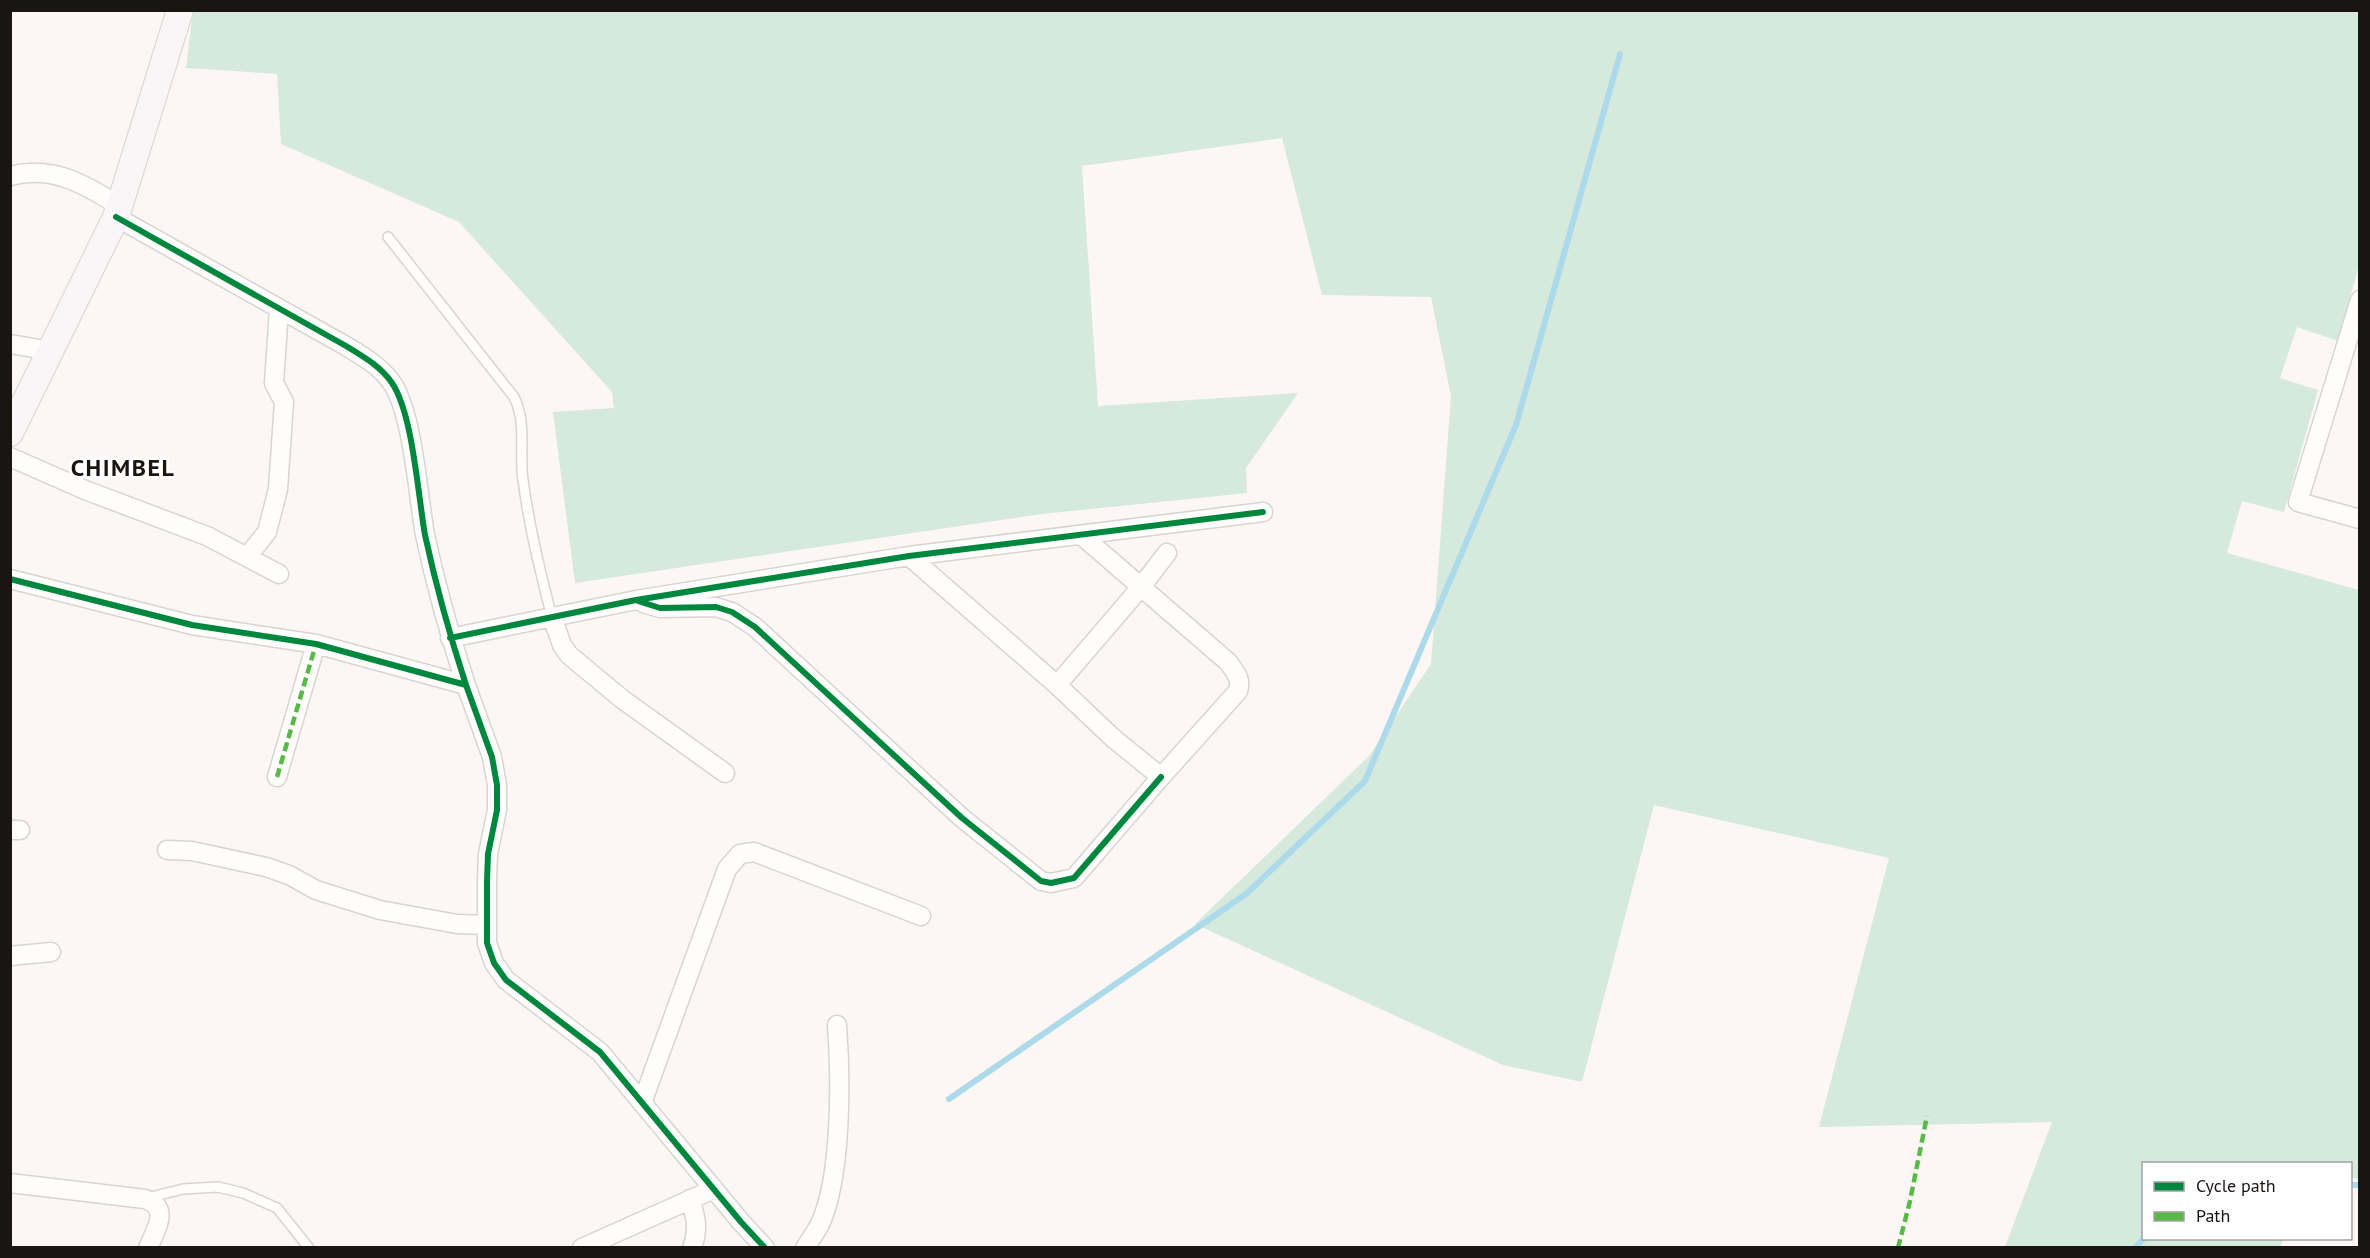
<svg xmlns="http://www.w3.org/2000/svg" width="2370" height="1258" viewBox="0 0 2370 1258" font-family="'PT Sans',sans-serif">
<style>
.green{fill:#d5e9dd}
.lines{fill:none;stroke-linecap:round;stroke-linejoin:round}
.stream{stroke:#acdaea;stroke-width:6}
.service-casing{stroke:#d8d4d1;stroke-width:12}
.minor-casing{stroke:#d8d4d1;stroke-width:21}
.secondary-casing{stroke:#d8d4d1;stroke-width:28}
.service{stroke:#fffefd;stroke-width:9}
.minor{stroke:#fffefd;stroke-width:18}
.secondary{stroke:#faf6f7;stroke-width:26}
.quiet{stroke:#58b947;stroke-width:4.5;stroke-dasharray:9 4.5;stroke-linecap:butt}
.cycleway-casing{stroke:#fff;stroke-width:10}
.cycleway{stroke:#00873e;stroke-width:6}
.labels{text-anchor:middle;stroke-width:6;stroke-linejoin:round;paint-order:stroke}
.district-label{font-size:24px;font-weight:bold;letter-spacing:1.5px;fill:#191513;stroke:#fff}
</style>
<rect width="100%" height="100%" fill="#fcf7f4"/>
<path class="green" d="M193 10 2359 11V265L2338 341 2297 327 2280 378 2318 390 2284 512 2242 501 2227 553 2359 590V1179L2351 1178 2350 1164H2144V1238L2283 1239 2280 1247H2005L2052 1122 1819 1127 1889 858 1654 805 1582 1082 1503 1065 1195 924 1369 756 1431 664 1451 396 1431 297 1322 295 1282 138 1082 166 1098 406 1298 393 1246 468 1247 493 1042 514 575 583 553 412 614 408 612 392 459 222 281 144 277 74 186 68Z"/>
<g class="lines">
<path class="stream" d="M949 1099 1246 894 1365 781 1516 425 1620 54
M2350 1185H2360
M2135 1248 2144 1238"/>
<g class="service-casing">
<path id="service" d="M388 237 514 397C527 423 519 451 523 480 529 526 540 572 552 617
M147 1198 183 1189 218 1187 243 1193 277 1208 309 1248"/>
</g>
<g class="minor-casing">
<path id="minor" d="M10 176C52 165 85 184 119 206
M116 217 346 346C364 357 380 366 392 383 413 414 418 496 425 535 436 586 450 636 466 685
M2360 300 2298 502 2360 519
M10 344 51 351
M10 457 85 490 207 536 279 574
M909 556 1057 685 1113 738 1161 777 1238 691C1242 678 1235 672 1228 662L1081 535
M247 557 267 532 278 489 284 402 274 383 279 309
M10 579 192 625 316 644 466 685 492 757 497 785V810L488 854 487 881V943L494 963 506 980 600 1052 741 1222 765 1248
M643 603 660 608 716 607 732 612 755 627 962 818 1041 881 1051 883 1074 878 1161 777
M552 617 562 645 569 655 622 699 725 773
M450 638 636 600 909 556 1263 512
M1057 685 1141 587 1167 553
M277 777 316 644
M10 830H20
M167 850 192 851 266 867 289 875 316 890 380 910 457 924 487 925
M10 956 51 952
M642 1103 727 869 740 854 754 852 921 916
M10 1183 145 1199C171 1208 156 1229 148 1248
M690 1199C696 1217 699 1229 692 1248
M582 1248 714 1189
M805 1248C810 1240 816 1232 820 1224 842 1177 841 1077 837 1025"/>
</g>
<g class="secondary-casing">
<path id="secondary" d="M10 433 116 217 180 10"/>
</g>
<use href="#service" class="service"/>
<use href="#minor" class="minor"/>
<use href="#secondary" class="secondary"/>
<path class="quiet" d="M277 777 316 644
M1898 1248 1910 1201 1927 1116"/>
<g class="cycleway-casing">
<path id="cycleway" d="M116 217 346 346C364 357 380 366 392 383 413 414 418 496 425 535 436 586 450 636 466 685
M10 579 192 625 316 644 466 685 492 757 497 785V810L488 854 487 881V943L494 963 506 980 600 1052 741 1222 765 1248
M638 601 660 608 716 607 732 612 755 627 962 818 1041 881 1051 883 1074 878 1161 777
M450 638 636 600 909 556 1263 512"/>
</g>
<use href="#cycleway" class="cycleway"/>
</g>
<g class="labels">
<g class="district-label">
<text x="123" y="476">CHIMBEL</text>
</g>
</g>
<rect width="2370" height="1258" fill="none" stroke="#191513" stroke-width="24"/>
<rect x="2142" y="1162" width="210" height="78" fill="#ffffff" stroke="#a3a1a1" stroke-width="1.5"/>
<rect x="2154" y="1182" width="30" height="9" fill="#00873e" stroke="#a3a1a1" stroke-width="1.5"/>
<text x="2196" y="1192" font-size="18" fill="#191513">Cycle path</text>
<rect x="2154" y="1212" width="30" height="9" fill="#58b947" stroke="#a3a1a1" stroke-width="1.5"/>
<text x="2196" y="1222" font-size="18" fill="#191513">Path</text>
</svg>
